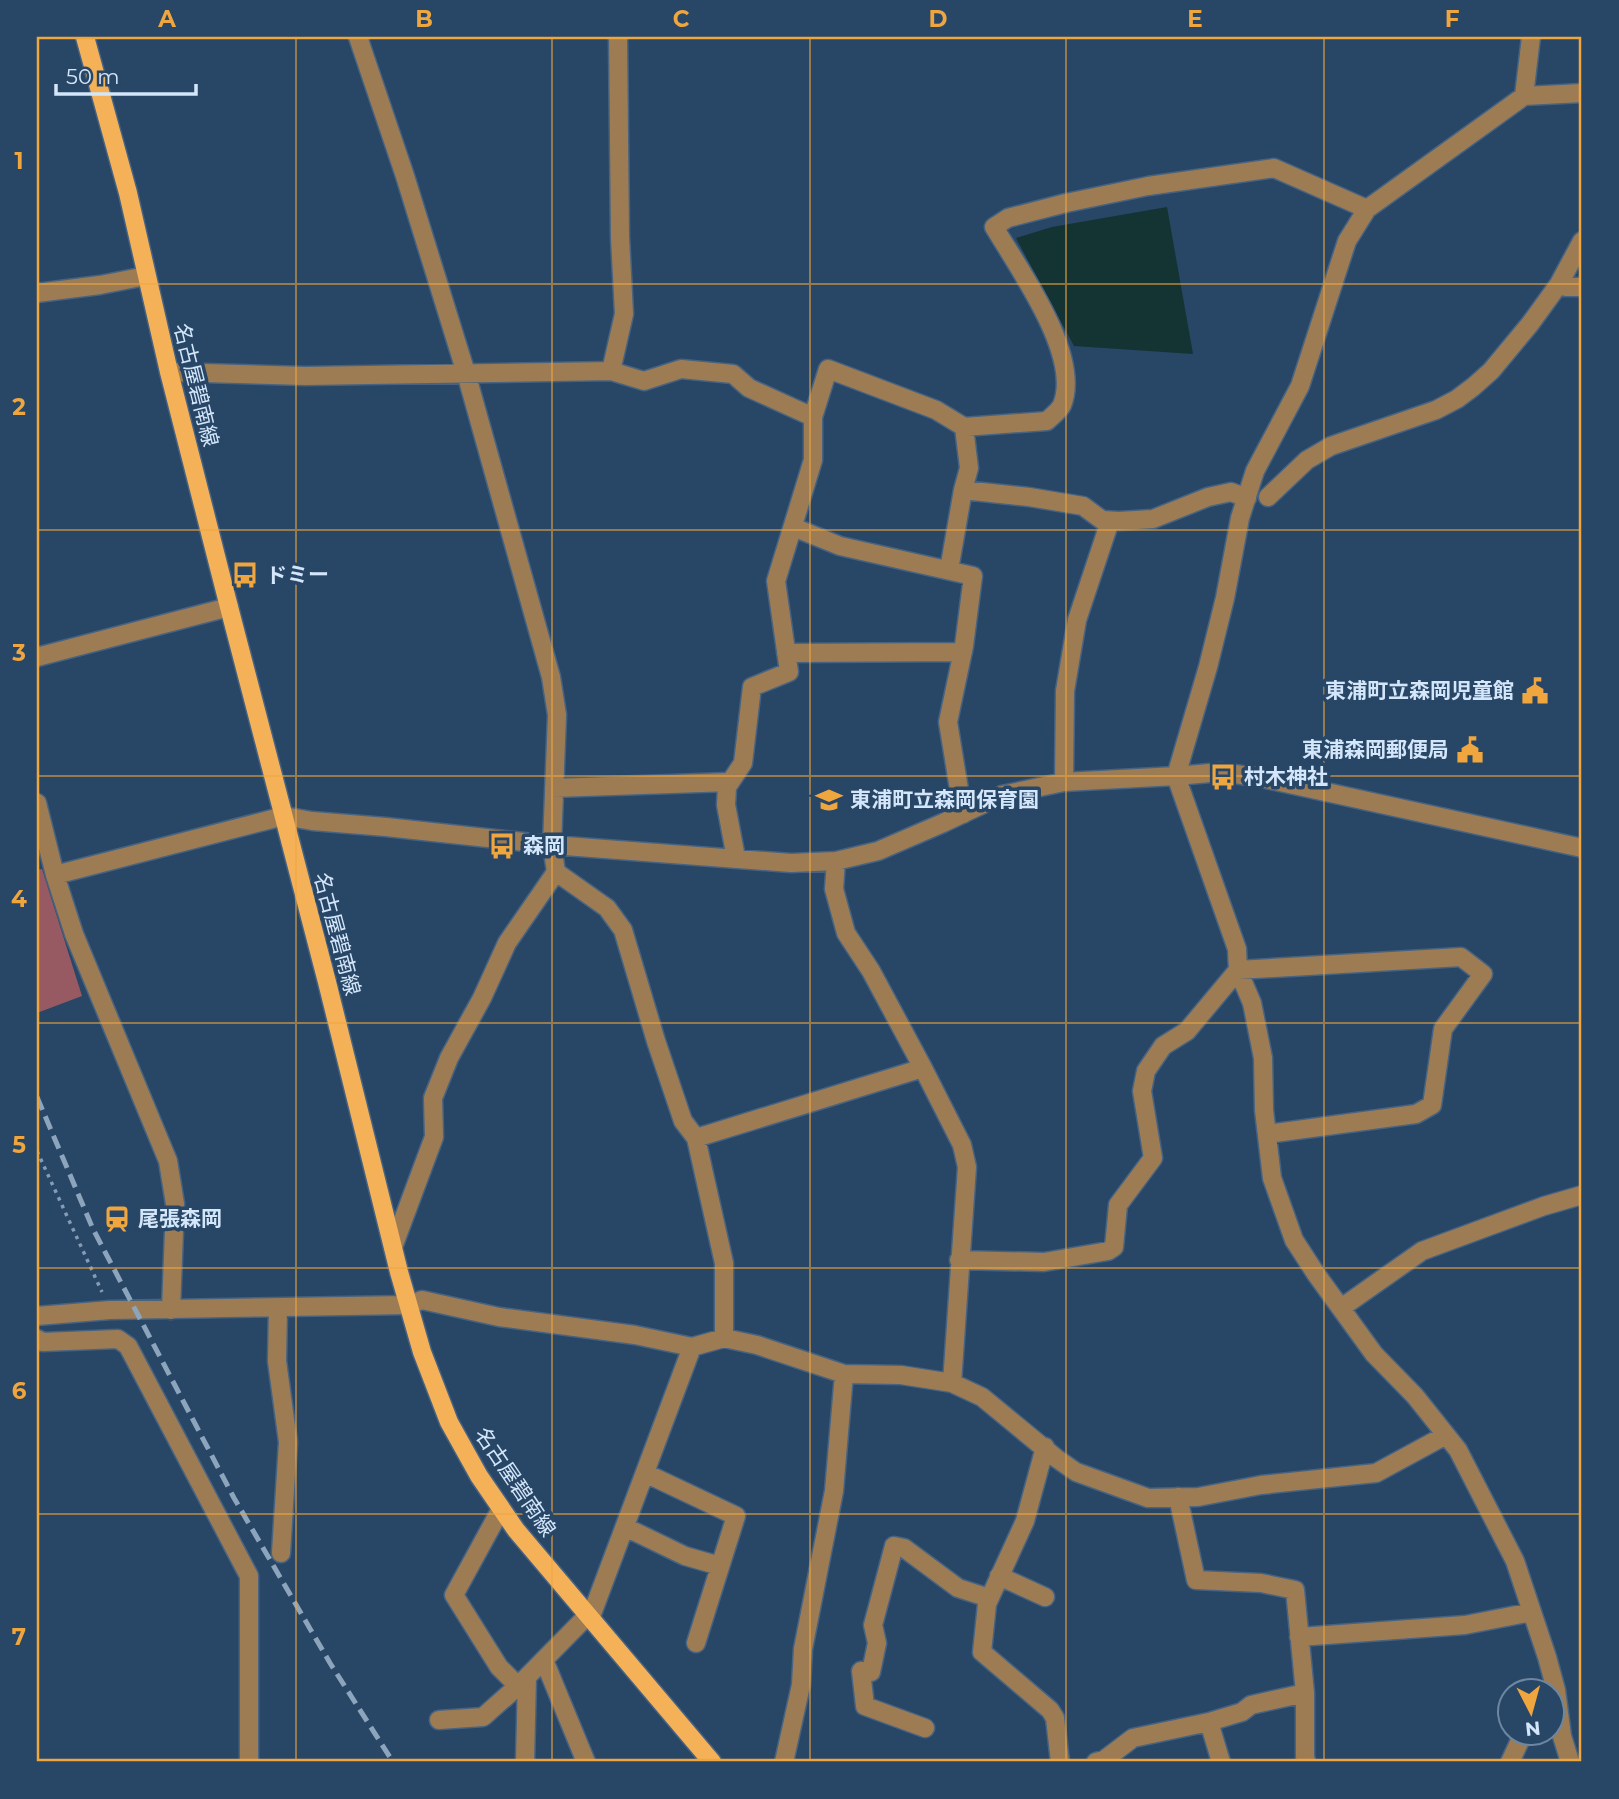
<svg xmlns="http://www.w3.org/2000/svg" width="1619" height="1799" viewBox="0 0 1619 1799" font-family="Montserrat,'Noto Sans JP',sans-serif">
<style>
.green{fill:#975962}
.water{fill:#143433}
.lines{fill:none;stroke-linecap:round;stroke-linejoin:round}
.minor-casing{stroke:#476381;stroke-width:21}
.major-casing{stroke:#476381;stroke-width:21}
.path{stroke:#859cb6;stroke-width:3.5;stroke-dasharray:3.5 5;stroke-linecap:butt}
.minor{stroke:#9d7c54;stroke-width:18}
.major{stroke:#f5b158;stroke-width:18}
.rail{stroke:#8da4bd;stroke-width:5;stroke-dasharray:14 7;stroke-linecap:butt}
.grid{fill:none;stroke:#f0a63e;stroke-width:2;stroke-opacity:0.55}
.labels{text-anchor:middle;stroke-width:7;stroke-linejoin:round;paint-order:stroke}
.street-label{font-size:21px;fill:#d4e6fa;stroke:#284666}
.poi-label{font-size:21px;font-weight:bold;fill:#d4e6fa;stroke:#284666;text-anchor:start}
.neatline{fill:none;stroke:#f0a63e;stroke-width:2.5}
.grid-label{font-size:23px;text-anchor:middle;font-weight:bold;fill:#f0a63e}
</style>
<rect width="100%" height="100%" fill="#284666"/>
<path class="green" d="M42 869 82 996 37 1013V870Z"/>
<path class="water" d="M1167 207 1193 354 1074 346 1016 238 1052 227Z"/>
<g class="lines">
<g class="minor-casing">
<path id="minor" d="M358 37 405 176 466 373 551 677 557 715 552 845 556 872 507 943 482 998 449 1058 433 1098 434 1137 393 1247
M1531 37 1524 96 1367 209 1347 241 1300 386 1255 471 1240 518 1225 598 1208 667 1176 776 1237 949 1238 970 1252 1003 1263 1058 1264 1110 1272 1178 1294 1240 1316 1274 1374 1354 1415 1396 1458 1450 1515 1561 1547 1657 1556 1690 1562 1736 1570 1762
M1524 96 1582 93
M1559 284 1566 287H1582
M37 293 100 285 146 276
M611 371 624 314 620 237 618 37
M169 372 305 376 611 371 644 381 681 369 733 374 749 388 813 417
M963 490 1029 497 1083 506 1102 520 1119 521 1153 519 1208 497 1231 492 1247 498
M1268 497 1307 460 1331 446 1436 410 1457 399 1473 387 1491 371 1530 324 1559 284 1582 241
M793 527 840 546 973 576 964 646 948 722 963 814
M949 570 963 490 969 468 964 427
M786 653 963 652
M37 657 229 607
M1064 782 1065 691 1077 620 1110 521
M554 788 730 782
M37 803 55 875 74 934 168 1161 175 1204 171 1310
M736 858 726 805 727 787 743 763 752 687 789 672 776 581 813 460V417L828 369 936 410 964 427 1047 421C1052 416 1059 411 1062 405 1082 356 1019 269 994 227L1008 218 1066 203 1148 186 1274 168 1367 209
M836 861 834 889 846 933 871 971 923 1068 962 1145 967 1167 952 1383
M556 872 607 908 623 930 656 1041 683 1121 696 1138 724 1263V1338
M55 875 284 816 312 821 386 827 552 845 791 863 836 861 878 851 943 823 1002 795 1064 782 1176 776 1221 772 1262 778 1582 848
M696 1138 923 1068
M959 1260 1044 1262 1108 1251 1114 1247 1118 1205 1153 1158 1142 1091 1146 1071 1163 1046 1187 1031 1238 970 1461 957 1483 974 1443 1029 1432 1105 1416 1114 1267 1134
M278 1308 277 1361 288 1442 281 1553
M1341 1308 1422 1251 1544 1206 1582 1195
M37 1316 110 1310 408 1305 422 1300 499 1317 635 1335 692 1347 724 1338 757 1345 844 1374 901 1375 952 1383 982 1397 1056 1458 1076 1472 1148 1498 1198 1497 1261 1485 1376 1473 1446 1435
M37 1339 43 1342 118 1339 128 1346 249 1576V1762
M1045 1447 1025 1521 987 1604 982 1652 1050 1710 1055 1718 1060 1762
M645 1473 736 1516 696 1643
M1178 1497 1196 1580 1261 1583 1295 1590 1305 1693V1756L1306 1762
M501 1509 454 1595 499 1667 518 1686
M625 1527 685 1556 720 1566
M999 1576 1045 1597
M590 1619 692 1347
M1299 1637 1465 1625 1532 1612
M544 1660 586 1762
M439 1720 483 1717 518 1686 587 1616
M1209 1722 1221 1762
M925 1728 865 1706 861 1671 871 1672 877 1643 873 1625 894 1546 904 1548 958 1588 989 1598
M525 1762 527 1677
M784 1762 801 1685 803 1649 834 1491 844 1374
M1096 1762 1104 1760 1133 1738 1209 1722 1242 1712 1251 1705 1305 1693
M1510 1762 1524 1732"/>
</g>
<g class="major-casing">
<path id="major" d="M85 37 128 193 169 372 229 607 327 982 399 1272 422 1352 449 1422 479 1476 516 1530 712 1762"/>
</g>
<path class="path" d="M37 1151 102 1292"/>
<use href="#minor" class="minor"/>
<use href="#major" class="major"/>
<path class="rail" d="M37 1097 93 1229 234 1498 330 1663 393 1762"/>
</g>
<path class="grid" d="M296 37V1762M552 37V1762M810 37V1762M1066 37V1762M1324 37V1762M37 284H1582M37 530H1582M37 776H1582M37 1023H1582M37 1268H1582M37 1514H1582"/>
<defs>
<g id="bus-bare" transform="scale(2.1)"><path d="M-5-6H5V4H4V6H2V4H-2V6H-4V4H-5ZM-3.5-4V0h7V-4ZM-3.5 1.2v1.5H-2V1.2ZM2 1.2v1.5H3.5V1.2Z" fill="#f0a63e" stroke="#284666" stroke-width="2.5" paint-order="stroke"/></g>
<g id="civic-bare" transform="scale(2.1)"><path d="M-.6-6.5H3V-4.5H.6V-3L4-1V1h2V6H-6V1h2V-1L-.6-3ZM-1.2 2.5V6h2.4V2.5Z" fill="#f0a63e" stroke="#284666" stroke-width="2.5" paint-order="stroke"/></g>
<g id="school-bare" transform="scale(2.1)"><path d="M0-5L7-2L0 1L-7-2ZM-4 1L0 2.5L4 1V4Q0 6-4 4Z" fill="#f0a63e" stroke="#284666" stroke-width="2.5" paint-order="stroke"/></g>
<g id="station-bare" transform="scale(2.1)"><path d="M-3-6H3Q5-6 5-4V2Q5 4 3 4L4.5 6H3L1.5 4h-3L-3 6H-4.5L-3 4Q-5 4-5 2V-4Q-5-6-3-6ZM-3.5-4v3h7v-3ZM-3.5 1v1.5H-2V1ZM2 1v1.5H3.5V1Z" fill="#f0a63e" stroke="#284666" stroke-width="2.5" paint-order="stroke"/></g>
</defs>
<g fill-rule="evenodd">
<use href="#bus-bare" x="245" y="575"/>
<use href="#civic-bare" x="1535" y="691"/>
<use href="#civic-bare" x="1470" y="750"/>
<use href="#bus-bare" x="1223" y="777"/>
<use href="#school-bare" x="829" y="800"/>
<use href="#bus-bare" x="502" y="846"/>
<use href="#station-bare" x="117" y="1219"/>
</g>
<g class="labels">
<g class="street-label">
<text transform="translate(196 385) rotate(76)" y="7">名古屋碧南線</text>
<text transform="translate(337 934) rotate(75)" y="7">名古屋碧南線</text>
<text transform="translate(515 1482) rotate(56)" y="7">名古屋碧南線</text>
</g>
<g class="poi-label">
<text x="266" y="582">ドミー</text>
<text x="1514" y="698" text-anchor="end">東浦町立森岡児童館</text>
<text x="1449" y="757" text-anchor="end">東浦森岡郵便局</text>
<text x="1244" y="784">村木神社</text>
<text x="850" y="807">東浦町立森岡保育園</text>
<text x="523" y="853">森岡</text>
<text x="138" y="1226">尾張森岡</text>
</g>
</g>
<rect width="1619" height="1799" fill="none" stroke="#284666" stroke-width="77"/>
<g transform="translate(1531 1712) rotate(174)"><circle r="33" fill="#284666" stroke="#6d86a1" stroke-width="2"/>
<path d="M0-5L12 26L0 18L-12 26Z" fill="#f0a63e"/>
<text y="-10" font-size="19" font-weight="bold" text-anchor="middle" fill="#d4e6fa">N</text>
</g>
<path d="M56 84v10h140v-10" fill="none" stroke="#d4e6fa" stroke-width="3.5"/>
<text x="66" y="84" font-size="21" fill="#d4e6fa" stroke="#284666" stroke-width="5" paint-order="stroke">50 m</text>
<rect x="38" y="38" width="1542" height="1722" class="neatline"/>
<g class="grid-label">
<text x="167" y="27">A</text>
<text x="424" y="27">B</text>
<text x="681" y="27">C</text>
<text x="938" y="27">D</text>
<text x="1195" y="27">E</text>
<text x="1452" y="27">F</text>
<text x="19" y="169">1</text>
<text x="19" y="415">2</text>
<text x="19" y="661">3</text>
<text x="19" y="907">4</text>
<text x="19" y="1153">5</text>
<text x="19" y="1399">6</text>
<text x="19" y="1645">7</text>
</g>
</svg>
